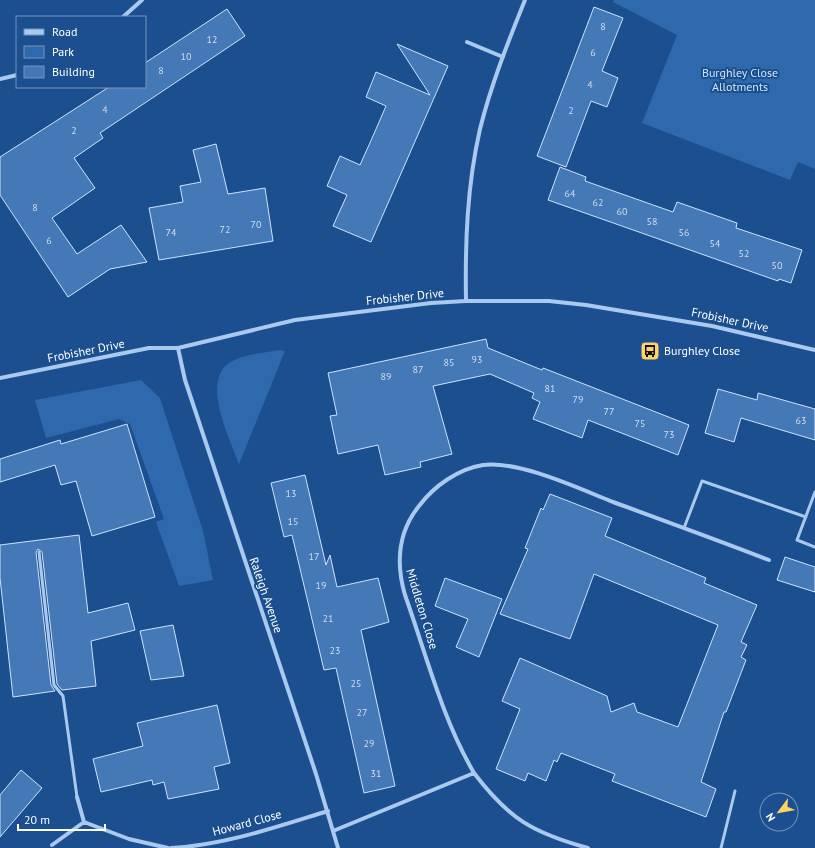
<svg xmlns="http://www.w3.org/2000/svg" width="815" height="848" viewBox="0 0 815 848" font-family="'PT Sans',sans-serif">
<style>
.green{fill:#2e69ad}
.building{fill:#4478b7;stroke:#cfe3fa}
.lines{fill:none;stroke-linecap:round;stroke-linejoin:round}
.service{stroke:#a9c9ee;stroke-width:3}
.minor{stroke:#a9c9ee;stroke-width:4}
.labels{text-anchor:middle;stroke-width:4;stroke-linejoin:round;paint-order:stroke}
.number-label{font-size:10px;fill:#d0dded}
.park-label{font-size:12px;fill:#cfe3fa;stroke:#1b4f8f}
.street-label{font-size:12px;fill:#fff;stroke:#1b4f8f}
.poi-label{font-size:12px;fill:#fff;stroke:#1b4f8f;text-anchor:start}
</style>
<rect width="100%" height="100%" fill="#1b4f8f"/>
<path class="green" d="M614 0H815V169L798 162 790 180 642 123 677 35 613 2Z
M280 350 285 351 239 464C230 439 201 382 229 363 243 354 264 353 280 350Z
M141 380 160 398 203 531 213 580 179 586 156 522 164 519 130 424 119 419 46 438 35 400Z"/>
<path class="building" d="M594 7 623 18 602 71 618 78 607 107 591 101 566 167 537 156Z
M227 9 245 36 100 133 103 138 74 158 95 188 52 218 77 254 121 225 147 262 110 269 68 297 0 195V157L109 87H145V63Z
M397 44 448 66 371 242 333 226 347 195 327 186 340 156 360 165 373 136 386 106 366 97 376 72 430 95Z
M216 144 228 194 265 188 273 241 159 260 149 208 183 202 180 186 201 182 193 150Z
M560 167 586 177 585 181 673 212 677 202 737 223 736 228 802 250 791 283 779 279 778 281 548 200Z
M486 339 488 348 542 370 543 368 689 425 678 455 588 420 582 438 533 419 540 402 532 398 534 393 490 374 433 386 452 454 420 462 421 467 385 475 378 445 338 454 330 416 337 415 328 373Z
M718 389 757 400 758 393 815 409V440L741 418 734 442 705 433Z
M127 424 155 517 92 536 76 481 61 485 55 465 0 482V459L60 440 61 444Z
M305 475 326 565 330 555 337 587 378 578 389 622 361 630 395 786 364 793 336 668 324 670 292 535 284 537 271 483Z
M550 494 612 518 605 536 706 578 704 583 757 605 741 642 747 645 741 657 746 660 726 712H724L701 782 716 789 706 817 612 781 615 774 561 753 557 762 554 760 546 781 528 773 525 781 496 769 520 709 502 701 520 658 607 696 611 712 634 703 637 712 678 727 718 625 594 574 570 639 500 614 528 549 525 548 541 508 543 510Z
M79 535 88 613 128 603 135 630 91 641 96 686 62 690 57 684 42 552 38 549 36 552 51 685 55 691 13 697 0 578V545Z
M785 557 815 567V592L777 580Z
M445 578 502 599 479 657 456 647 468 619 435 606Z
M173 625 184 676 151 680 140 631Z
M217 705 230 763 214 767 219 789 168 799 164 782 153 785 152 780 101 792 93 759 143 746 137 723Z
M21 770 42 788 0 837V795Z"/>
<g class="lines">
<path class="service" d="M815 492 797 540 815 547
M684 528 702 481 806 517
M39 552 54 685 63 696 77 797
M721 848 735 791"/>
<path class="minor" d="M123 17 142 0
M467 42 503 57
M0 79 17 75
M466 301C465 243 467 186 480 129 491 85 508 42 525 0
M178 348 185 380 316 774 338 848
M0 378 149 348H178L295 320 431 303 466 301H549L586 305 712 326 815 350
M474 773C509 819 533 833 588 848
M77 797 84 822
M333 831 474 773C442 718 426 654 405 595 396 564 398 532 419 506 434 486 458 469 483 465 518 460 580 489 613 502 665 521 717 540 769 560
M52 845 84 822 129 839 168 848
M171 848C225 845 276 827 328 811"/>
</g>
<defs>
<g id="bus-square" transform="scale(1)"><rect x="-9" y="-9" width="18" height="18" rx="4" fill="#ffd166" stroke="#1b4f8f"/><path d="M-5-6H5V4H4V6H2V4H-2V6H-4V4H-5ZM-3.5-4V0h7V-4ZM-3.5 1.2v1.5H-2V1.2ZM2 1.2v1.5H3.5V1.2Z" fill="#111"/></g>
</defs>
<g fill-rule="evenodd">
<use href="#bus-square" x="650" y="351"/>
</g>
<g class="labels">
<g class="number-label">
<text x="603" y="30">8</text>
<text x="212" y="43">12</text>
<text x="593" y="56">6</text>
<text x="186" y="60">10</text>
<text x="161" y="74">8</text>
<text x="590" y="88">4</text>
<text x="105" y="113">4</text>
<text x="571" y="114">2</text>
<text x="74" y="134">2</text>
<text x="570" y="197">64</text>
<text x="598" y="206">62</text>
<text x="35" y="211">8</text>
<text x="622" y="215">60</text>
<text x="652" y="225">58</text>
<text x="256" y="228">70</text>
<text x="225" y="233">72</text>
<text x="171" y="236">74</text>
<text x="684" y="236">56</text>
<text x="49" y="244">6</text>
<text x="715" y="247">54</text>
<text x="744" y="257">52</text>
<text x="777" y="269">50</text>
<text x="477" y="363">93</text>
<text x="449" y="366">85</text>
<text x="418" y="373">87</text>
<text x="386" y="380">89</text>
<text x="550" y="392">81</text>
<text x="578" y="403">79</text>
<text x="609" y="415">77</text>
<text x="801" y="424">63</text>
<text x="640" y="427">75</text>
<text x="669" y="438">73</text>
<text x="291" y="497">13</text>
<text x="293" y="525">15</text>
<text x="314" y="560">17</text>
<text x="321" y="589">19</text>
<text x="328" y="622">21</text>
<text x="335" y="654">23</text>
<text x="356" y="687">25</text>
<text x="362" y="716">27</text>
<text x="369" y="747">29</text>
<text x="376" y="777">31</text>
</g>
<g class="park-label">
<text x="740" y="77">Burghley Close<tspan x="740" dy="14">Allotments</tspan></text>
</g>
<g class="street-label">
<text transform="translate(405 297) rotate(-6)" y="4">Frobisher Drive</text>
<text transform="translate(730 320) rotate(12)" y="4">Frobisher Drive</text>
<text transform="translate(86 351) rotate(-11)" y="4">Frobisher Drive</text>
<text transform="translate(266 595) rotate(71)" y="4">Raleigh Avenue</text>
<text transform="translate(422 609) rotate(73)" y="4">Middleton Close</text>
<text transform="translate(247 823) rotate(-15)" y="4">Howard Close</text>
</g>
<g class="poi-label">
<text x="664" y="355">Burghley Close</text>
</g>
</g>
<rect x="16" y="16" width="130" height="72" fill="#1b4f8f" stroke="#7695bc"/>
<rect x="24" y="29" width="20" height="6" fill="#a9c9ee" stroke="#7695bc"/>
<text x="52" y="36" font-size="12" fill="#ffffff">Road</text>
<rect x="24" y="46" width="20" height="12" fill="#2e69ad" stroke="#7695bc"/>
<text x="52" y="56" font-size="12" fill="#ffffff">Park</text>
<rect x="24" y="66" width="20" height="12" fill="#4478b7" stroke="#7695bc"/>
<text x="52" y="76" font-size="12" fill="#ffffff">Building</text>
<g transform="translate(779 812) rotate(238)"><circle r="19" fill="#1b4f8f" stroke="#7695bc"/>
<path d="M0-3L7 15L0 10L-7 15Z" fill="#ffd166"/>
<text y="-6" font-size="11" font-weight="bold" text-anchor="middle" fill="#ffffff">N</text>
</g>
<path d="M18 824v6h87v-6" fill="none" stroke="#ffffff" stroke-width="2"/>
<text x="24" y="824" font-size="12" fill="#ffffff" stroke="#1b4f8f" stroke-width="3" paint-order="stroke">20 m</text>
</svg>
